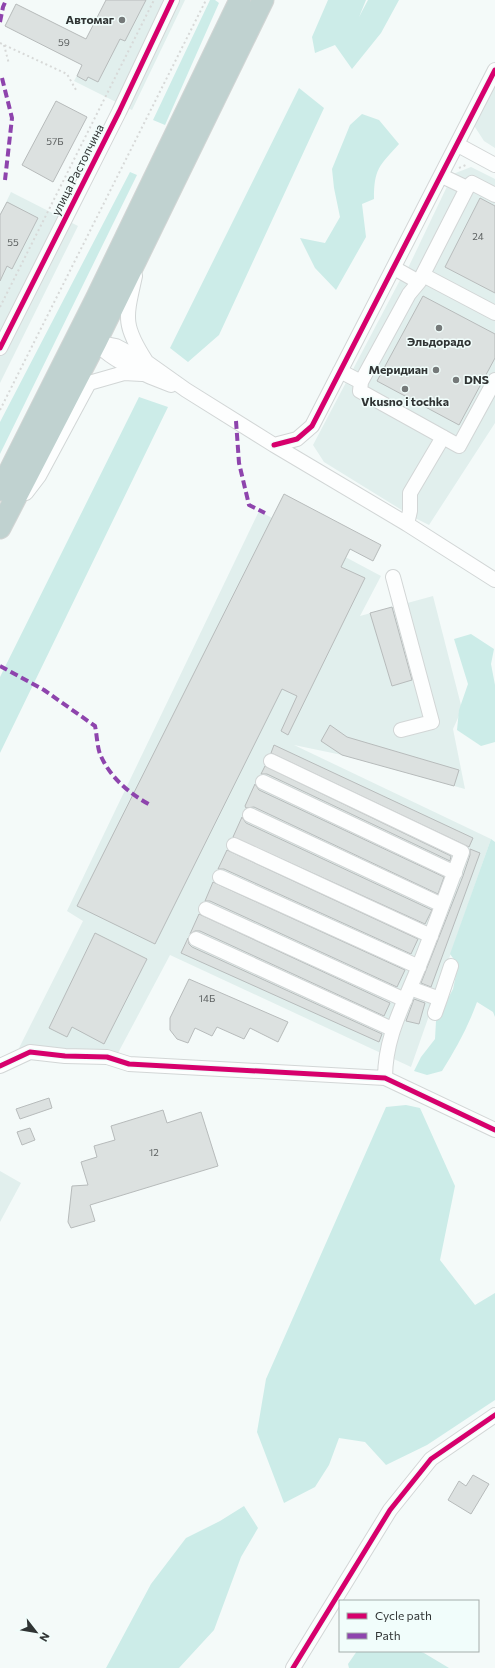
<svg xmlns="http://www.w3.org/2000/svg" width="495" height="1668" viewBox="0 0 495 1668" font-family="Commissioner,sans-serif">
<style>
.built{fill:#e1efed}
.green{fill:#ccece8}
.building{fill:#dce1e0;stroke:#b7bbbb}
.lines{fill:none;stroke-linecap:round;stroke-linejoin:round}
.minor-casing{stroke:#d2d6d6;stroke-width:16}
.highway-casing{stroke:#d2d5d4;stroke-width:23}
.path{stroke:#d7d9d8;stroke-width:2;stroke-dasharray:2 3;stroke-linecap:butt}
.minor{stroke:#fdfefe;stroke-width:14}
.highway{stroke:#c0d2d0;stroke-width:21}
.quiet{stroke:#8e44ad;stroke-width:4;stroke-dasharray:8 4;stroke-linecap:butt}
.cycleway-casing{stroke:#f1fdfb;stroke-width:8}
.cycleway{stroke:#d6006c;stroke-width:5}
.poi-dot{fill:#757979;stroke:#f1fdfb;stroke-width:1.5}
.labels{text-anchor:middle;stroke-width:3;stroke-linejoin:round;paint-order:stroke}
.number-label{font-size:10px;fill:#5b5f5f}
.poi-label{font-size:12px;font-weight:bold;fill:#303434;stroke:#f1fdfb;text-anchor:end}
.street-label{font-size:12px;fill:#303434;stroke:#f1fdfb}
</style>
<rect width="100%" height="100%" fill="#f4faf9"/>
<path class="built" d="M106 0H185L132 110 74 81 101 29Z
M495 82V148L484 141 473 124Z
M471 167 495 179V206L480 198 445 267 495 293V423L429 525 413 517 324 462 313 445 399 282 409 266 453 174Z
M11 192 78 226 0 383V215Z
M259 511 381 576 360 616 433 596 462 709 453 729 465 789 342 755 294 745 491 839 411 1067 170 955 118 1053 19 1048 83 921 67 911Z
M0 1171 21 1183 0 1222Z"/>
<path class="green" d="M210 0H215L219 3 165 125 153 120Z
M328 0H366L359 17 368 0H399L381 33 352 69 335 45 315 53 312 37Z
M299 88 324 108 219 335 188 362 170 348Z
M362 114 379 120 399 144C379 166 374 169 374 199L362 204 366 237 336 290 315 268 300 238 325 243 340 217 334 188 332 169 350 125Z
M130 172 137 175 0 454V422Z
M139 397 168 407 0 753V677Z
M471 634 494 649 491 664 495 685V742L481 746 457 730 459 710 468 684 454 639Z
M491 839 495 842V1017L493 1012 477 1002C468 1027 456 1049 442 1071L427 1075 414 1071 421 1057 435 1039 436 1021 453 989 458 965 450 954Z
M406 1105 420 1108 455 1186 440 1260 475 1305 495 1293V1400L427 1445 386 1465 365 1442 339 1438 329 1465 315 1487 284 1503 257 1432 266 1379 386 1107Z
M244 1506 258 1528 241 1557 214 1630 179 1668H106L151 1584 186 1538 220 1521Z
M357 1651H418L424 1653 449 1668H349L348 1664Z"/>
<path class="building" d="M106 0H146L125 41 120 39 98 82 88 77 86 81 77 76 82 65 5 26 16 4 86 39Z
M56 101 87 117 53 182 22 165Z
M480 198 495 206V293L445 267Z
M7 202 38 218 12 269 7 266 0 281V215Z
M423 296 495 334V358L459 425 377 381Z
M284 494 381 545 373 561 350 549 341 567 365 578 288 735 281 731 297 696 282 689 155 944 77 906Z
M392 607 412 680 392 686 370 613Z
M330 725 347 737 459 770 454 786 342 755 321 741Z
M274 745 473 838 469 847 271 753Z
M265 766 451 856 450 861 267 774H261Z
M255 784 259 790 444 877 438 894 254 807 246 808 245 806Z
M242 817 246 823 432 910 425 924 233 837Z
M470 849 480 853 431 987 421 983 463 876 470 855Z
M227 850 418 939 411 954 224 869H218Z
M213 882 405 970 397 987 210 901H205Z
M199 914 390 1003 384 1016 200 931H195L190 934Z
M95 933 147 959 104 1044 72 1027 67 1037 49 1028Z
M188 938 189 944 192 947 382 1034 379 1042 181 953Z
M189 979 288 1022 278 1042 250 1028 244 1039 217 1027 212 1036 195 1028 188 1043 177 1039 170 1030V1018Z
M414 999 425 1003 419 1024 406 1021Z
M49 1098 52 1108 20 1119 16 1109Z
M163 1110 167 1123 201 1112 218 1166 90 1205 95 1221 71 1228 68 1222 72 1186 88 1185 81 1162 97 1157 94 1146 115 1140 111 1126Z
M30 1128 35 1140 22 1145 17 1132Z
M473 1475 489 1484 471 1514 448 1500 459 1481 466 1486Z"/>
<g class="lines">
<g class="minor-casing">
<path id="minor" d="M458 145 495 165
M467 188 472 183 495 195
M394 268 419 282 467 188 442 176
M423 275 495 313
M135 276C126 317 122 324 146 361
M96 340C101 357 154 379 171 385
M89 343 96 342 116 346 148 363 186 390 274 445 407 524 495 580
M0 348 119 112 172 0
M340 371 361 382 409 294 419 282
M361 382 360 391 459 446 495 380
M274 445 297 439 312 426 495 70
M26 493 39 476 89 383 124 373 142 374
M407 524 410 511V493L443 437
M393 577 432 722 401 730
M271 761 462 852C448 890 434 928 419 966 404 1004 385 1036 385 1078
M263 782 455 873
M250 815 442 905
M234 845 431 936
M220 877 419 967
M206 909 405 1000
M196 939 392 1029
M410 988 440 999 451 966
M435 1013 440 999
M0 1066 30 1052 65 1056 107 1057 129 1064 385 1078 495 1130
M293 1668 390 1510 431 1459 495 1415"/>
</g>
<g class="highway-casing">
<path id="highway" d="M0 490 96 299 240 0
M0 528 96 342 263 0"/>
</g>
<path class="path" d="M0 43 67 74 76 90
M4 45 9 64
M459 168 468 164
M0 307 154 0
M0 410 206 0"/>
<use href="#minor" class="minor"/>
<use href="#highway" class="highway"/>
<path class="quiet" d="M0 22 3 7 6 0
M2 78 12 118 5 180
M236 421 239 463 249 505 265 513
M0 666 44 690 95 726C97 735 97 746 100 754 110 778 130 794 152 806"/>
<g class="cycleway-casing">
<path id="cycleway" d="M0 348 119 112 172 0
M274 445 297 439 312 426 495 70
M0 1066 30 1052 65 1056 107 1057 129 1064 385 1078 495 1130
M293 1668 390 1510 431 1459 495 1415"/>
</g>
<use href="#cycleway" class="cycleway"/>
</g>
<g class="poi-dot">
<circle cx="122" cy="20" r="4"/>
<circle cx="439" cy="328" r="4"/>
<circle cx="436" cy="370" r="4"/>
<circle cx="456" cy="380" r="4"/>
<circle cx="405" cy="389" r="4"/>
</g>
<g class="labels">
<g class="number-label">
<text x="64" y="46">59</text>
<text x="55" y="145">57Б</text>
<text x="478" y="240">24</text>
<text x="13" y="246">55</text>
<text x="207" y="1002">14Б</text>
<text x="154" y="1156">12</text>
</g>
<g class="poi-label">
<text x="114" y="24">Автомаг</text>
<text x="439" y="346" text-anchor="middle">Эльдорадо</text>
<text x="428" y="374">Меридиан</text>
<text x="464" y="384" text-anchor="start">DNS</text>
<text x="405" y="406" text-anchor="middle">Vkusno i tochka</text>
</g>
<g class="street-label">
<text transform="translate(78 170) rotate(-63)" y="4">улица Растопчина</text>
</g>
</g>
<rect x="339" y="1600" width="140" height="52" fill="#f1fdfb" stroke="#a4adab"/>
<rect x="347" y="1613" width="20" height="6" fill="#d6006c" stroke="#a4adab"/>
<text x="375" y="1620" font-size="12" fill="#303434">Cycle path</text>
<rect x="347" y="1633" width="20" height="6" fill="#8e44ad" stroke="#a4adab"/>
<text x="375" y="1640" font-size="12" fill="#303434">Path</text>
<g transform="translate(36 1632) rotate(121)" stroke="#f1fdfb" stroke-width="3" paint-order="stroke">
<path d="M0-3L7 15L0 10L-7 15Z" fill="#303434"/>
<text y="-6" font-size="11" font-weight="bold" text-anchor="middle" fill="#303434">N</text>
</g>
</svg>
